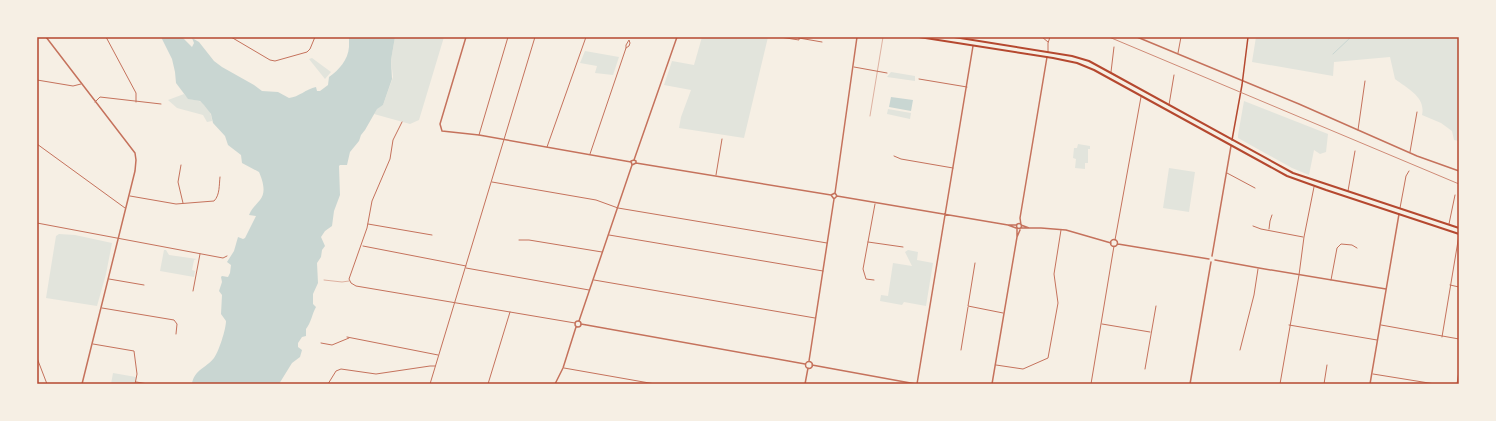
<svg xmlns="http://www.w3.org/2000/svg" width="1496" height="421" viewBox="0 0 1496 421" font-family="'Titillium Web',sans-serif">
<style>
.green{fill:#e2e4dc}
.water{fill:#c9d6d2}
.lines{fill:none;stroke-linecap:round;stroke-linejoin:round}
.stream{stroke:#c9d6d2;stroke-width:1}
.service{stroke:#c5725c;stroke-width:0.5}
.minor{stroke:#c5725c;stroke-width:1}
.tertiary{stroke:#c5725c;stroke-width:1.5}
.secondary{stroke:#b5482f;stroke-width:1.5}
.primary{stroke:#b5482f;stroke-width:2}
.rail{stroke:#cf8b77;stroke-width:1}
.neatline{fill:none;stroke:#b5482f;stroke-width:1.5}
</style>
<rect width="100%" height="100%" fill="#f6efe4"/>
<path class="green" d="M395 37H444L419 120 410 124 374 114 377 108 383 105 393 77 391 60Z
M702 37H768L744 138 679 128 681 117 691 90 664 85 672 61 694 65Z
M1256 37H1459V141L1454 140 1452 131 1441 123 1422 115C1426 97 1408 89 1395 79L1390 57 1334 62 1333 76 1252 62Z
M585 51 619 57 613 75 595 73 597 66 580 63Z
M312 58 331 72 325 79 309 59Z
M891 72 915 76V81L887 77Z
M184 94C190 102 194 98 201 102 207 105 212 114 212 121L207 122 203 115 177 108 168 100Z
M1244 101 1328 134 1326 152 1320 154 1314 150 1309 175 1292 168 1238 138V135Z
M888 109 911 113 910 119 887 114Z
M1078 144 1090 146V149H1088V163H1085V169L1075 168 1076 159 1073 158 1074 148H1077Z
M1169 168 1195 172 1189 212 1163 208Z
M59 234 75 235 112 243 106 274 97 306 46 298 56 236Z
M164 250H166L169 255 197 259 194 260 192 270 195 271 194 277 160 271Z
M908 250 918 252 917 260 933 263 926 306 904 302 902 305 880 301 881 295 888 296 893 263 912 266 905 252Z
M113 373 136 377 135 384H111Z"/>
<path class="water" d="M161 37H182L192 47 194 43 192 38 199 42 214 61 222 67 254 85 262 91 278 92 289 98C299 97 306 89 316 87L317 91H320L328 85 329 77C339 70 348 60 349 47 349 44 349 40 349 37H395L391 60 392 79 383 105 377 109 365 130 361 135 359 141 350 152 347 165H340L339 166 340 195 334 211 332 226 325 231 321 237 325 246 322 250 321 257 317 263 318 283 313 294V304L316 307C312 314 311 323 306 329V336L302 337 298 343V347L302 350 300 357 292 363 279 384H192C194 370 206 368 214 358 219 351 226 329 226 321L221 314 222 295 219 291 222 282 221 277 222 276 228 277 230 273 231 265 227 262 234 251 238 237 243 239 245 238 256 216 249 215C252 208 256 205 260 200 267 192 262 179 259 172L242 163 241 155 228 145 225 136 213 123 211 114 204 105 200 101 188 99 176 83 175 72 172 59Z
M891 97 913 100 911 111 889 107Z"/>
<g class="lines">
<path class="stream" d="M1333 54 1351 37"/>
<path class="service" d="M870 116 883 37
M324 280 342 282 349 281"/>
<path class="minor" d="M106 37 136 93V102
M231 37 270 60 275 61 307 52 310 49 315 37
M780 37 799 40V38L822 42
M1042 37 1048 42
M1048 52V43L1050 37
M1178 53 1181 37
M854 67 887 73
M1111 72 1114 47
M919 79 967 87
M37 80 73 86 81 84
M95 102 100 97 161 104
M1169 105 1174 75
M402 122 393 140 390 159 372 201 367 228 349 279 351 283 356 286 575 323
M1358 130 1365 81
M479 135 508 37
M37 144 125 208
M547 147 586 37
M1410 152 1417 112
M590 154 626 48V45L629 40 630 43 629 46 626 48
M894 156 901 159 953 168
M181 165 178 182 183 203
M1227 173 1255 188
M716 175 722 139
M492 182 596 200 618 208 827 243
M1348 191 1355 151
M130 196 176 204 214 201C220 195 219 185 220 177
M1400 208 1406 176 1409 171
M37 223 223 258 227 256
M368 224 432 235
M1449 224 1455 195
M1253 226 1261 229 1303 237
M1269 229 1270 221 1272 215
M609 235 823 271
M519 240H529L602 252
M1115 240 1141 97
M868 242 903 247
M363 246 466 266
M975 263 968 306 1003 313
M466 268 589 290
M109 279 144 285
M594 280 815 318
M874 280 866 279 863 269 875 204
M1331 280 1337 248 1341 244 1352 245 1357 248
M1450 285 1459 287
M193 291 200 254
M102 308 174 320 177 324 176 334
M1102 324 1150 332
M1289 325 1377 340
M1381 325 1459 339
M347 337 438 355
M1442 337 1459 235
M321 343 332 345 349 338
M93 344 134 351 137 374 135 384
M961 350 968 307
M1240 350 1254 295 1258 269
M37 358 47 384
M996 365 1023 369 1048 358 1058 303 1054 274 1061 230
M564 368 655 384
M1145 369 1156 306
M1373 374 1435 384
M136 382 148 384
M328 384 336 371 341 369 376 374 430 366H435
M430 384 535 37
M488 384 510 312
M1091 384 1114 246
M1280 384 1299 275 1304 237 1314 187
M1324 384 1327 365
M1457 384 1459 371"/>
<path class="tertiary" d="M46 37 135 153 136 160 135 171 82 384
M466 37 440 124 442 131 479 135 631 162
M1137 37 1299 104 1417 156 1459 171
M634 160 636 161V163L632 165 631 161 634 160 677 37
M636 163 831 195
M835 193 857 37
M837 196 1008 225 1016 228
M1016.5 226a2.5 2.5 0 1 1 5 0a2.5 2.5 0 1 1-5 0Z
M1008 225H1016
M1021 225 1020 218 1047 57
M1021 225 1029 228
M1020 228H1041L1066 230 1111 243
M1017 237 1020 230
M1110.5 243a3.5 3.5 0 1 1 7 0a3.5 3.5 0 1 1-7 0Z
M1118 244 1209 259
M1212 256 1231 146
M1215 260 1259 268 1386 289
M575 324a3 3 0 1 1 6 0a3 3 0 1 1-6 0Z
M579 321 632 165
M581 324 805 364
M809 361 834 199 831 195 835 193 837 196 834 199
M805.5 365a3.5 3.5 0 1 1 7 0a3.5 3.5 0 1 1-7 0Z
M812 365 916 384
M555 384 563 368 576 327
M805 384 808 368
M917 384 973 46
M992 384 1017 237V229
M1190 384 1211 262
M1370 384 1399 214"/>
<path class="secondary" d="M1232 140 1242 85 1248 37"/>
<path class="primary" d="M919 37 1053 58 1077 63 1094 70 1287 176 1326 190 1459 234
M954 37 1072 56 1089 61 1111 73 1293 173 1459 228"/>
<path class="rail" d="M1109 37 1459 184"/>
</g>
<rect width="1496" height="421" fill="none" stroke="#f6efe4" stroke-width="76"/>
<rect x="38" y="38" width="1420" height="345" class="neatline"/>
</svg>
